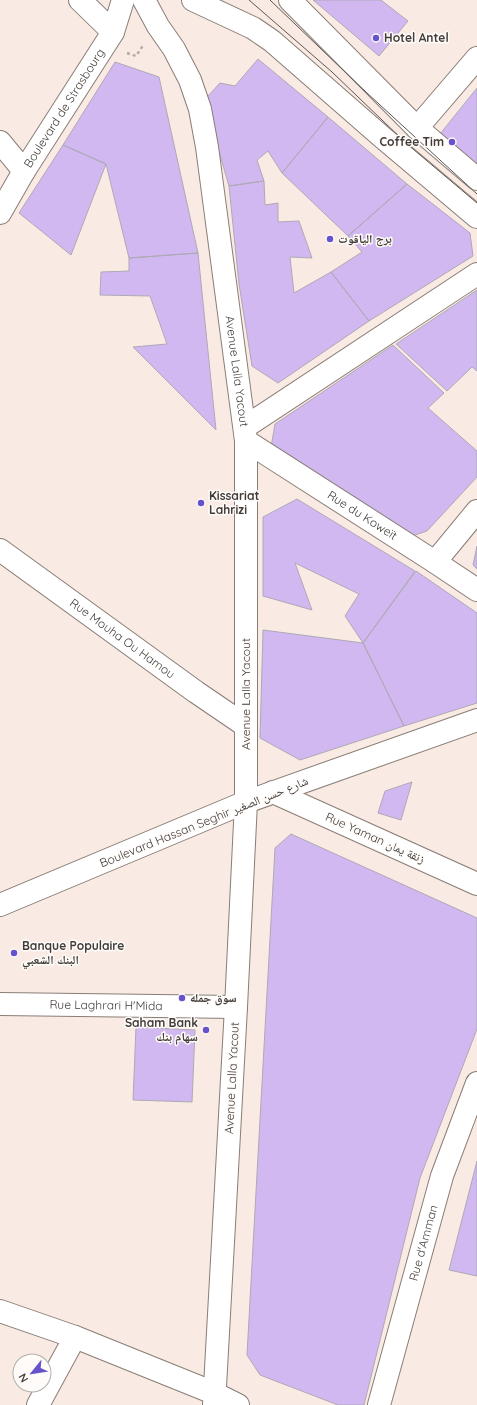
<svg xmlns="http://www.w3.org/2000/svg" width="477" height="1405" viewBox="0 0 477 1405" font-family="Quicksand,'Noto Naskh Arabic',sans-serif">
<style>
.building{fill:#d1b8f1;stroke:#aea9b5}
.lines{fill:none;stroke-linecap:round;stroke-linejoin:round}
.minor-casing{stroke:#897d76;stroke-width:24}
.major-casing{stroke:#897d76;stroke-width:24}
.path{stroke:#b6aca5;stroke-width:2.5;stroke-dasharray:3 3;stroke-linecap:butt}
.minor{stroke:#fff;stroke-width:22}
.major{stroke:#fff;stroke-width:22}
.tram{stroke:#5d5753;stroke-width:1}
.poi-dot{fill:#6652cb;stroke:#fefbf9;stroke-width:1.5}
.labels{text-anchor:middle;stroke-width:3;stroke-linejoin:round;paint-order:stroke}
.poi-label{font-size:12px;font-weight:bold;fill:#413c39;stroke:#fefbf9;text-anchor:start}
.street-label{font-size:12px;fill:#413c39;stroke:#fefbf9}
</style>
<rect width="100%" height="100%" fill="#f9ebe3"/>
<path class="building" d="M313 0H381L408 21 379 56Z
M258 59 328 117 282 173 268 151 257 160 264 181 229 186 211 124 207 97 220 83 235 86Z
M115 62 159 77 198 253 129 258 106 164 63 145Z
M477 88V177L440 134Z
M328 117 407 184 348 236 282 173Z
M63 145 106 164 71 255 19 213Z
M264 181 265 205 278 203V222L299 221 312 258 290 257 294 293 331 272 369 321 278 383 252 366 239 284 229 186Z
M407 184 470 233 473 256 369 321 331 272 362 252 348 236Z
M198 253 216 430 133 347 167 344 150 296 100 295 101 272 129 271V258Z
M477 290V371L472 367 447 391 396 344Z
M393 345 444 393 428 408 477 451V477L427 531 409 537 270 453 275 424Z
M297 499 415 571 363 643 345 616 359 594 295 563 312 610 263 596V517Z
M477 546V569L473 565Z
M416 571 477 613V703L404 726 363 643Z
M263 630 363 643 404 726 300 760 260 738Z
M412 782 401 820 378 813 385 791Z
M291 834 477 918V1029L420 1178 364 1405H338L260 1375 247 1355 275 848Z
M136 1027 195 1030 192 1102 133 1100Z
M477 1161V1276L449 1270Z"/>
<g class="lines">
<g class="minor-casing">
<g id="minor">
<path d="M80 0 113 32"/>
<path d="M417 128 477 58"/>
<path d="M0 142 24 171"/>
<path id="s1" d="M0 213 24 171 113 32 123 0"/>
<path d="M245 427 477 274"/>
<path id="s2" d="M246 441 435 562 477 590"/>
<path id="s3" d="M0 550 196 692 246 726"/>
<path d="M435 562 477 511"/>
<path d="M273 792 477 884"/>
<path d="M0 905 246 802 477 720"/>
<path id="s4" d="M0 1004 236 1007"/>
<path d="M0 1311 75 1337 214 1393 238 1405"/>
<path d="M38 1405 75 1337"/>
<path id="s5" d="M379 1405 442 1176 477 1083"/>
</g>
</g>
<g class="major-casing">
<g id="major">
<path id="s6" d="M144 0 158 26 174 49 190 80 200 109 207 147 246 441V802L236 1007 214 1405"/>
<path d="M193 0 253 28 272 41 382 137 477 217"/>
<path d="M290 0 417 128 477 179"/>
</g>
</g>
<path class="path" d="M127 53 136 56 144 44"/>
<use href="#minor" class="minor"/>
<use href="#major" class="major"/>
<path class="tram" d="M249 0 332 72 407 144 477 203
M270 0 367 93 477 194"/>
</g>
<g class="poi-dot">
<circle cx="376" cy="38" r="4"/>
<circle cx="452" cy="142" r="4"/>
<circle cx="330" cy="239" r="4"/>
<circle cx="201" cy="503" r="4"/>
<circle cx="14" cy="953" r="4"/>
<circle cx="182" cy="998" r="4"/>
<circle cx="206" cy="1030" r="4"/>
</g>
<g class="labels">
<g class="poi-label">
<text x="384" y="42">Hotel Antel</text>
<text x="444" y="146" text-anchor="end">Coffee Tim</text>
<text x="338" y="243">برج الياقوت</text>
<text x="209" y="500">Kissariat<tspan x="209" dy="14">Lahrizi</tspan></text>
<text x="22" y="950">Banque Populaire<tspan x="22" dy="14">البنك الشعبي</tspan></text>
<text x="190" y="1002">سوق جمله</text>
<text x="198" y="1027" text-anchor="end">Saham Bank<tspan x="198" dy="14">سهام بنك</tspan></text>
</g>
<g class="street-label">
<text dy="4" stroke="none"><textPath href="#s1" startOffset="123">Boulevard de Strasbourg</textPath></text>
<text dy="4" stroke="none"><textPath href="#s6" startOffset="388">Avenue Lalla Yacout</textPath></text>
<text dy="4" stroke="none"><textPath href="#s2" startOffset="138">Rue du Koweït</textPath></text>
<text dy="4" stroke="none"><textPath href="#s3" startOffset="151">Rue Mouha Ou Hamou</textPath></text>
<text transform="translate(246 694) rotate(-90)" y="4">Avenue Lalla Yacout</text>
<text transform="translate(204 822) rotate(-22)" y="4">Boulevard Hassan Seghir شارع حسن الصغير</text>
<text transform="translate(375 838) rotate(24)" y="4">Rue Yaman زنقة يمان</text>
<text dy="4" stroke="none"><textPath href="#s4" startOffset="106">Rue Laghrari H'Mida</textPath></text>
<text transform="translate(232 1078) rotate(-87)" y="4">Avenue Lalla Yacout</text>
<text dy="4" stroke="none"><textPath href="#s5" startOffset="168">Rue d'Amman</textPath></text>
</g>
</g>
<g transform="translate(32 1373) rotate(240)"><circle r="19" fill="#fefbf9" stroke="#b2afac"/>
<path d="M0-3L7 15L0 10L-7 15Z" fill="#6652cb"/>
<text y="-6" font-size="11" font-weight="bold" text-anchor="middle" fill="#413c39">N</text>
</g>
</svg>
